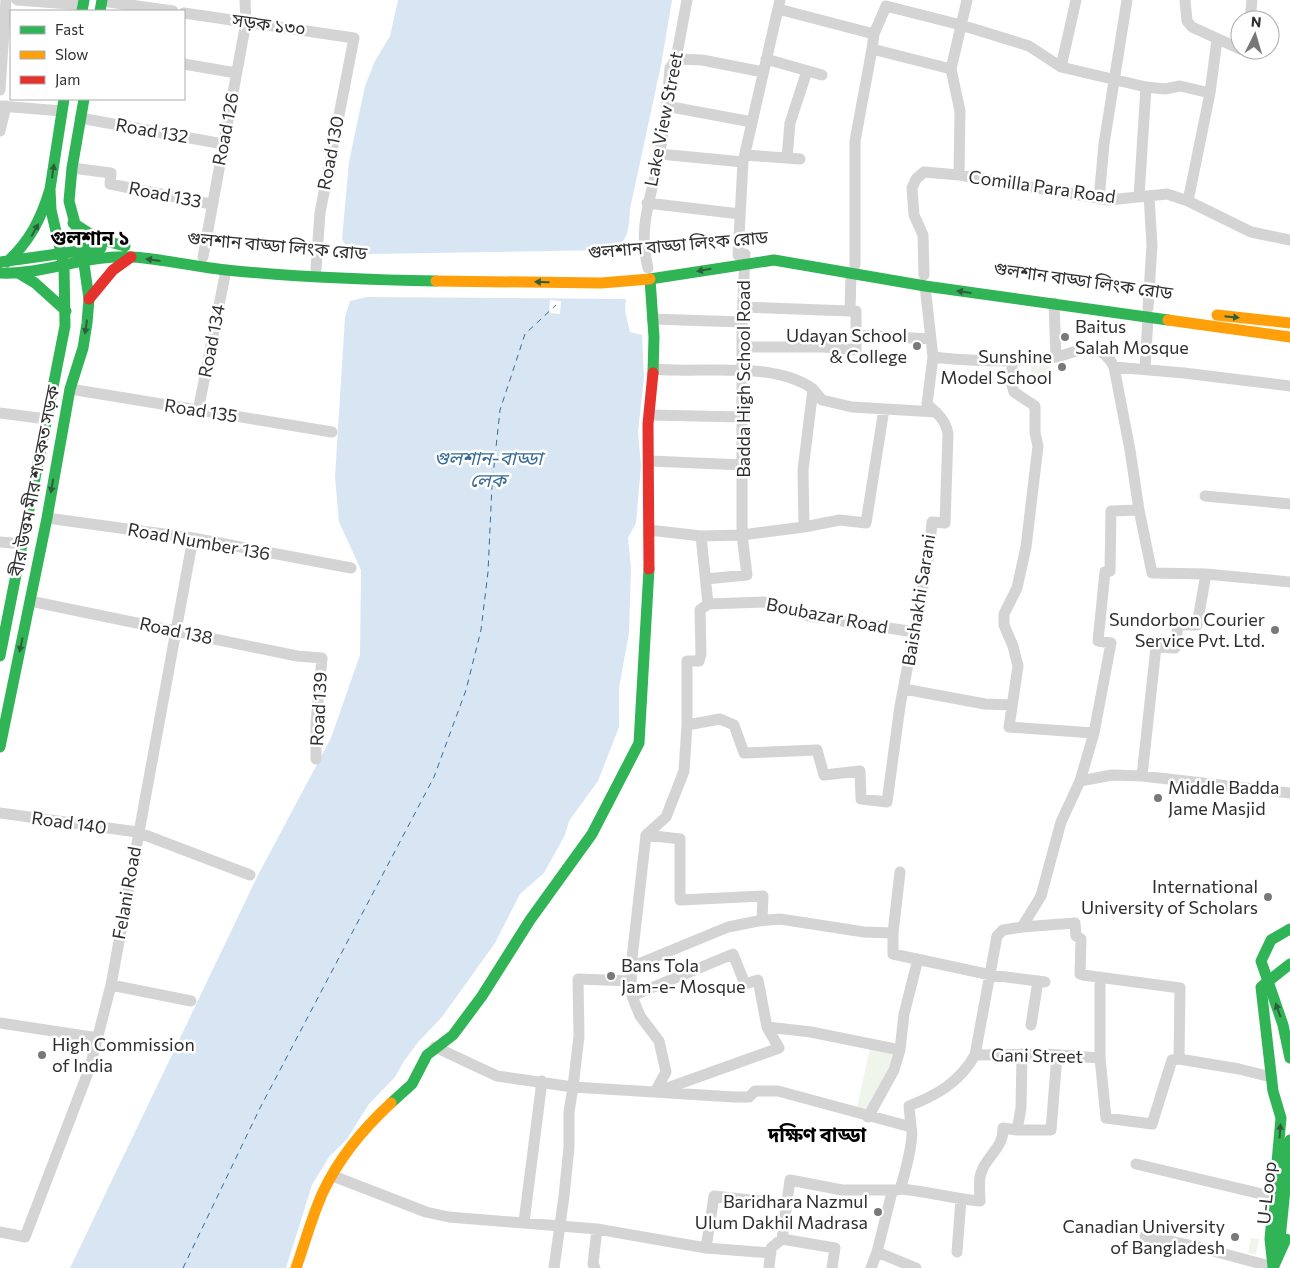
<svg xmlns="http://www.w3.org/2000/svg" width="1290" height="1268" viewBox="0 0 1290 1268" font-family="Commissioner,'Noto Sans Bengali',sans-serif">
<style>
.green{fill:#f0f5ec}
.water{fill:#d8e6f3}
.pier{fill:#fff}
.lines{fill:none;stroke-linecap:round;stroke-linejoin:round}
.ferry{stroke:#396b96;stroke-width:1;stroke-dasharray:6 5;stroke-linecap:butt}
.street{stroke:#d4d4d4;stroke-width:11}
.fast{stroke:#30b455;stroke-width:11}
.slow{stroke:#ff9f0a;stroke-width:11}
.jam{stroke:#e5322d;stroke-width:11}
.fast-bridge{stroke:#30b455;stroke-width:11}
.oneway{fill:#2f5e3c}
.poi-dot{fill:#787878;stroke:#fff;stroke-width:2}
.labels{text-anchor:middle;stroke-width:5;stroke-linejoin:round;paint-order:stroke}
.street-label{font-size:18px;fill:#2f2f2f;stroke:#fff}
.poi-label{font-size:18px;fill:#2f2f2f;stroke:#fff;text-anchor:end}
.water-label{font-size:19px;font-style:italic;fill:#396b96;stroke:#fff}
.quarter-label{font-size:20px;font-weight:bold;fill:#000;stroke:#fff}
</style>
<rect width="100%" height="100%" fill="#fff"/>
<path class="green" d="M1050 361 1048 385 1031 386V364Z
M870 1048 895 1053 871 1110 857 1107Z
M1251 1238 1259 1239 1256 1254 1248 1253Z"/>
<path class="water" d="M398 0H672L661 65 630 209C629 226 629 245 610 250L368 254 350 252 342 239 349 162 365 86 375 61 390 36Z
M367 297 626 299 625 311 630 332 642 335 644 377 638 432 641 466 636 523 628 538 631 568 629 633 619 688V727L598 781 569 821 565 835 544 873 520 894 495 943 442 1017 419 1041 404 1061 395 1077 369 1104 347 1139 329 1157 312 1185 286 1268H70L257 877 331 738 360 655 361 570 339 522 335 477 345 317 350 301Z"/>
<path class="pier" d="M550 300 561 301 560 314 549 313Z"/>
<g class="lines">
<path class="ferry" d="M183 1268 260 1108 434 777 466 690 481 630 488 572 492 485 500 410 525 334 556 305"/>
<path class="street" d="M17 0 83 5
M1185 0 1187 21 1192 27 1240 49
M102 1 173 11
M778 9 874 34
M184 13 354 38 320 213 316 269
M1250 20 1252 0
M872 49 874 34 886 6 961 25 1029 46 1061 67 1146 87 1165 89 1180 86 1210 93
M676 59 702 60 763 72
M766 59 822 75
M184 64 236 73
M1061 67 1076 0
M0 90 6 0
M0 106 62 111
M666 106 752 122
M80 118 223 144
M0 131 6 106
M660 154 743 162
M745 155 800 159
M787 158 790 123 807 71
M72 168 111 173 110 184 211 204
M959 175 960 111 951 69 967 0
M1139 197 1146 87
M1099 199 1104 144 1127 0
M1188 201 1210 93 1217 40
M647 203 740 214
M738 255 743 162 780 0
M203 257 246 22 245 0
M855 265V141L872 49 951 69
M648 268C637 224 653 194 660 152 665 124 668 96 670 68L676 59 687 0
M924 275 923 235 914 215 912 188 916 179 924 172 959 175 1109 200 1167 194 1188 201 1251 232 1290 240
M925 286 933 357C977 362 1012 362 1056 357
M743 307 850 311
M1148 308 1152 245 1149 196
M652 319 742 322
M856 335 931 339
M743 347H824L856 350V311H850L851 273
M1012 362V385L1014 392 1035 406V433L1038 446 1026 547 1017 588 1004 614V625L1013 646 1018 666 1009 727 1094 733
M1114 367 1184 373 1290 386
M653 369C701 374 773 360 813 389L803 470 804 527 840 520 866 523 884 409
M1145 369 1148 318
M70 389 332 432
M813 389 822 400 852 407 936 412
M198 411 226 270
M0 413 46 419
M649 415 743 417
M650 461 743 465
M1205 496 1290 504
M1139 510 1152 573 1206 574 1290 582
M47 518 193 538 351 568
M649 530 701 536
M0 542 23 544
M706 579 747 575 742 535 804 527
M30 601 297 656 322 658 316 723V759
M708 604 764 602 809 616 915 632
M904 689 985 704 1012 705
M687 725 720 719 734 725 744 753 817 750 824 775 860 771 861 799 887 802 900 706 929 555 932 522 945 523 948 434C946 420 937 413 927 404L933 357
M1142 776 1156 647 1175 648 1178 625H1197L1206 574
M1080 781 1112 775 1142 776 1290 793
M0 813 137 832 250 875
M646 835 680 839V900L763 896 762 920
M900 872 893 933V954L991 975 1045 982
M1022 927 1075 923 1076 936 1081 939 1080 974 1083 975 1180 988 1179 1059 1239 1069 1271 1077
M631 967 728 927 758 921 780 919 864 932 893 933
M1100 977V1058L1106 1118 1152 1124 1172 1060 1179 1059
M111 985 191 1001
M632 996 733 954 745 984 758 980 767 1027
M0 1023 98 1038
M1031 1025 1038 981
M435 1047 497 1076 573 1087 579 1036 578 979 631 981
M975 1055 1046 1054 1100 1058
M659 1091 779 1048 767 1027 811 1032 900 1050
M655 1092 666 1072 659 1041 640 1016 632 996 631 967 646 835 666 817 684 771 687 725V661H699L701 654 700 610 708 604 701 536 742 535V322L745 254
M868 1117 894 1070 900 1050 904 1014 918 959
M1017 1130H1051L1057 1055
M1136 1164 1274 1197
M333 1176 426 1212 449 1217 597 1229 706 1248 771 1253
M900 1189C927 1191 953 1199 980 1201 980 1192 978 1181 981 1173 986 1156 1004 1148 1003 1128L1017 1130 1021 1108 1022 1054
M524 1222 542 1081
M0 1232 25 1237 90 1067 111 985 193 538
M1145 1236 1198 1247 1273 1267
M782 1239 835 1248 832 1268
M706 1248 714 1196 787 1204
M877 1252 916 1268
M957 1252 961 1199
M554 1268 564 1196 569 1147V1112L573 1087 734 1097H749L755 1091H778L911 1127 909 1106C937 1095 959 1083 975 1055L997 936 1003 930 1022 927 1041 896 1061 822 1080 781 1094 733 1111 643 1098 641 1105 572 1110 571 1111 511 1139 510 1130 450 1114 367C1101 339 1079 351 1056 357L1054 303
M595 1268 593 1264 597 1229
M769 1268 771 1248 782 1239 790 1180 842 1190H897L900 1189C904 1177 915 1137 911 1127
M871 1268 877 1252 892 1192"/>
<path class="fast" d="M82 11 84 0
M100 11 102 0
M73 223 98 239 125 246
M0 262 101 248
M7 262C30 241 41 219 50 189
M0 273C45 275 87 254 132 257 164 259 195 267 226 270 296 277 366 280 436 281
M20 274 35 283 66 311
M650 279 654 337 653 373
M650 279 774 260 925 286 1168 320
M0 656 65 326 64 266 51 210 50 189 64 99
M0 747 47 518 70 389 83 348 87 323 89 299 82 250 69 201 72 168 84 99
M391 1103 412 1084 427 1055 453 1035 482 996 530 920 592 834 639 743 649 569
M1279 1249 1290 1140
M1273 1267 1270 1239 1281 1118 1273 1091 1261 987 1290 964
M1273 1268 1286 1239"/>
<path class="slow" d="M436 281 601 283 650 279
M1217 315 1290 323
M1168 320 1290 337
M296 1268C305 1243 312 1216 323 1192 339 1158 364 1128 391 1103"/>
<path class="jam" d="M89 299 113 270 131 257
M649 569 648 424 653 373"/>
<path class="fast-bridge" d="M1290 929 1271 940 1261 961 1283 1025 1290 1058"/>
</g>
<defs><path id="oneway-solid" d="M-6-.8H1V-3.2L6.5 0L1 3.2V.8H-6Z" transform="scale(1.25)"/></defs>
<g class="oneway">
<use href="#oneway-solid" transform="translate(53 171) rotate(-82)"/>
<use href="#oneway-solid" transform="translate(35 230) rotate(-61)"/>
<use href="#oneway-solid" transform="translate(153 260) rotate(-172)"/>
<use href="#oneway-solid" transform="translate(704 270) rotate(170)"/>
<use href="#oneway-solid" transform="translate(542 282) rotate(-179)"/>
<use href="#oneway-solid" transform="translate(964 292) rotate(-172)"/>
<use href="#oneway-solid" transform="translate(1232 317) rotate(6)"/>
<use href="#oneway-solid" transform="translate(86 327) rotate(98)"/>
<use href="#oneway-solid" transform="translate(52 486) rotate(100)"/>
<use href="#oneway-solid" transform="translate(21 645) rotate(102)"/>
<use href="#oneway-solid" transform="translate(1278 1010) rotate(-110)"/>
<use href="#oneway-solid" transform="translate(1280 1131) rotate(-86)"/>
</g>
<g class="poi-dot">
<circle cx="1065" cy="337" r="5"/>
<circle cx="917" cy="346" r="5"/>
<circle cx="1062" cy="367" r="5"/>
<circle cx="1275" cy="630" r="5"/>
<circle cx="1158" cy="798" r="5"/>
<circle cx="1268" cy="897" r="5"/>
<circle cx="611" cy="976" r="5"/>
<circle cx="42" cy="1055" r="5"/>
<circle cx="878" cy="1212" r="5"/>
<circle cx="1235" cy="1237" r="5"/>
</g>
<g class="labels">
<g class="street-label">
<text transform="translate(269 25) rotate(8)" y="6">সড়ক ১৩০</text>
<text transform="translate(664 119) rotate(-79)" y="6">Lake View Street</text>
<text transform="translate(226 129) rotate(-79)" y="6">Road 126</text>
<text transform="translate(152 131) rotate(10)" y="6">Road 132</text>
<text transform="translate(331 153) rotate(-79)" y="6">Road 130</text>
<text transform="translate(1042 187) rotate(8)" y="6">Comilla Para Road</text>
<text transform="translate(165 195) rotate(11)" y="6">Road 133</text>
<text transform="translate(678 245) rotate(-5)" y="6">গুলশান বাড্ডা লিংক রোড</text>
<text transform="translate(277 246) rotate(5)" y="6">গুলশান বাড্ডা লিংক রোড</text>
<text transform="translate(1083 281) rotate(8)" y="6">গুলশান বাড্ডা লিংক রোড</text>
<text transform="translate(212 341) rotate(-79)" y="6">Road 134</text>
<text transform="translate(744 379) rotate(-90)" y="6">Badda High School Road</text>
<text transform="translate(201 411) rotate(9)" y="6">Road 135</text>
<text transform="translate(35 481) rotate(-79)" y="6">বীর উত্তম মীর শওকত সড়ক</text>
<text transform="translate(199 542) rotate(10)" y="6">Road Number 136</text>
<text transform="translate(919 600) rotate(-81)" y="6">Baishakhi Sarani</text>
<text transform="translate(827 616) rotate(11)" y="6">Boubazar Road</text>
<text transform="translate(176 631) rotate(12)" y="6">Road 138</text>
<text transform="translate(319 709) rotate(-87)" y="6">Road 139</text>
<text transform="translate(69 823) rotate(8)" y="6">Road 140</text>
<text transform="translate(127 893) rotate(-80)" y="6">Felani Road</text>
<text transform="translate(1037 1056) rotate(1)" y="6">Gani Street</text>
<text transform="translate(1267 1193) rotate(-84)" y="6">U-Loop</text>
</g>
<g class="poi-label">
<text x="1075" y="333" text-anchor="start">Baitus<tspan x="1075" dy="21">Salah Mosque</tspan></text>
<text x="907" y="342">Udayan School<tspan x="907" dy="21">&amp; College</tspan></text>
<text x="1052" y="363">Sunshine<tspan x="1052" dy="21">Model School</tspan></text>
<text x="1265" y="626">Sundorbon Courier<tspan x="1265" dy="21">Service Pvt. Ltd.</tspan></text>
<text x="1168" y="794" text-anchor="start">Middle Badda<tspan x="1168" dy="21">Jame Masjid</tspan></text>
<text x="1258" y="893">International<tspan x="1258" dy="21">University of Scholars</tspan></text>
<text x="621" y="972" text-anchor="start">Bans Tola<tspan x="621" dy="21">Jam-e- Mosque</tspan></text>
<text x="52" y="1051" text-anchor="start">High Commission<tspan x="52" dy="21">of India</tspan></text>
<text x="868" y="1208">Baridhara Nazmul<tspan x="868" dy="21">Ulum Dakhil Madrasa</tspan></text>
<text x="1225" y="1233">Canadian University<tspan x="1225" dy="21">of Bangladesh</tspan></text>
</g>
<g class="water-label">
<text x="488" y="465">গুলশান-বাড্ডা<tspan x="488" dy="22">লেক</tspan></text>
</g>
<g class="quarter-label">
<text x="90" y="245">গুলশান ১</text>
<text x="817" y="1142">দক্ষিণ বাড্ডা</text>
</g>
</g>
<rect x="10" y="10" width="175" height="90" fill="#ffffff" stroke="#acacac"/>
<rect x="20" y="26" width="25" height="8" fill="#30b455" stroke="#acacac"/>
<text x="55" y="35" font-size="15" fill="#2f2f2f">Fast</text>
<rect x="20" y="51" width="25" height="8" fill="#ff9f0a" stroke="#acacac"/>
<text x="55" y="60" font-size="15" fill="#2f2f2f">Slow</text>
<rect x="20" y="76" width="25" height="8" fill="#e5322d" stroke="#acacac"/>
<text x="55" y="85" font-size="15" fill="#2f2f2f">Jam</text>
<g transform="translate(1255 35) rotate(5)"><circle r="24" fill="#ffffff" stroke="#acacac"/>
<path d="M0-4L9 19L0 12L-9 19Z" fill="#787878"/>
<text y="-8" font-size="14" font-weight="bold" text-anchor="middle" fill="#2f2f2f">N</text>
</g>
</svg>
